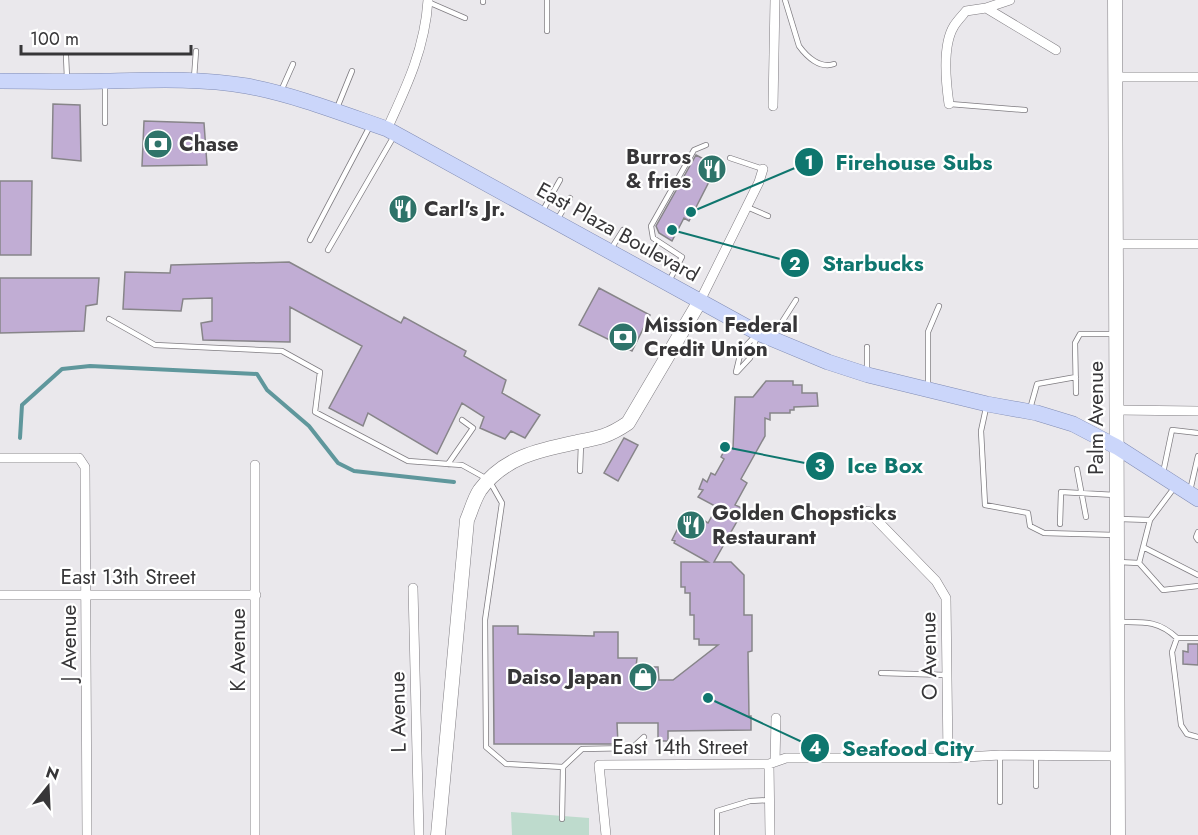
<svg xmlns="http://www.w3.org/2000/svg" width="1198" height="835" viewBox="0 0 1198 835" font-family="Jost,sans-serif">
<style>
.green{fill:#bedbcd}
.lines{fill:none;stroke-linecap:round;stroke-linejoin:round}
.stream{stroke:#5f979c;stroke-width:4}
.building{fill:#c1add4;stroke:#878589;stroke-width:1.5}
.lane-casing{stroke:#7f7c81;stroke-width:6}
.street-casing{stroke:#7f7c81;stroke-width:10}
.secondary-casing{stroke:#7f7c81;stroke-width:15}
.primary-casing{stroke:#818cb4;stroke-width:16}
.lane{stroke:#fff;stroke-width:4.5}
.street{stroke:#fff;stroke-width:9}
.secondary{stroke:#fff;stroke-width:14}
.primary{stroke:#cbd6fa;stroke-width:15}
.labels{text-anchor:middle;stroke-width:4.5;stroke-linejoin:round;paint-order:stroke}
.poi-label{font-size:21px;font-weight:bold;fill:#373638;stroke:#fff;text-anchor:start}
.street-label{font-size:21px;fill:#373638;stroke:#fff}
.leader{fill:none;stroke:#0f766e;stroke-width:2}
.callout-dot{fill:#0f766e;stroke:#fff;stroke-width:2}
.mark-label{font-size:18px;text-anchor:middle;font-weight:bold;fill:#fff}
.callout-label{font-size:22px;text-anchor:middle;font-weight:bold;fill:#0f766e;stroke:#fff;stroke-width:4.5;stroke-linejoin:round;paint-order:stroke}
</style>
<rect width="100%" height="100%" fill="#eae8ec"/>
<path class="green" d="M511 812 589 818V835H512Z"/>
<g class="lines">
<path class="stream" d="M20 438 22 405 62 369 90 366 257 374 267 390 309 426 338 463 354 471 454 482"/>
</g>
<path class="building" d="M53 104 80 105 81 161 52 158Z
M144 121 204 123 207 165 142 166Z
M696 155 717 166 689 221 684 218 672 241 659 233 656 226Z
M0 181H32L31 255H0Z
M289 262 401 323 404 317 466 351 464 356 506 380 502 393 540 415 525 438 511 431 505 439 480 428 484 417 462 403 437 454 368 413 363 426 329 408 362 346 290 307V342L203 340 201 323 212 321V298L183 299 181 311 123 309 125 272 170 273 171 265Z
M0 278H99L97 304 86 306 84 331 0 333Z
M599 288 650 315 632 351 579 325Z
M766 381H793V385H802V393H817L818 406 794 407V410H790V413H770V420L765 418V436L741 479 747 483 735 505 744 509 714 562H731L744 575V615H752V651L748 652 749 716H751V730L668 731V741H658V723H617L618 744H494L493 626H518V634L594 636V632H618V658H637L636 667H658L659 680H673L718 645H699V639H694V615H690V593H685V587H681V562H708L674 543 675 541 672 540 680 524 688 528 693 518 701 522 703 520 708 523 717 507 698 497 703 490 699 489 703 479 707 482 711 473 715 475 724 459 721 457 727 445 733 449 735 397H753Z
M624 438 638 445 618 481 604 473Z
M1188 644H1198V665L1183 664V651L1188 652Z"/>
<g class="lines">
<g class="lane-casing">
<path id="lane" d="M785 0 799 46C807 57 820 69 834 64
M428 2 465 18
M483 2V0
M547 31V0
M66 56 67 78
M194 78 196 51
M105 84V123
M281 91 293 64
M950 104 1025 110
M337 108 352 71
M730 158 763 169
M747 207 768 216
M542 212 560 180
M557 220 570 198
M310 240 370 126
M611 249 623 230
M328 250 394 136
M669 281 682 257 653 238 651 226 694 150 706 145
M109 319 155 345 282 351 320 372 315 412 408 461 462 465 489 480 502 503 485 620 486 747 506 764 563 767 562 819
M773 336 796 300
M867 347V372
M736 372 741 351 756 335
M737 372 750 358 757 336
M928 387V332L939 306
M1076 393 1075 343 1080 334H1114
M986 408 981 431 985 505 1028 513 1030 526 1044 533 1115 535
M1030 409 1037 384 1076 377
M448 464 473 428 462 420
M1077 469 1086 517
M580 471 581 444
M1163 473 1172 430 1198 433
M1190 491 1198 456
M1120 519 1150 520 1174 488
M1060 524 1061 492 1115 495
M1198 532 1196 537 1198 540
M1143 547 1198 575
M1118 562 1139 563 1163 590 1198 586
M1139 563 1150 520
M1119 622C1143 622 1158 620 1177 638H1198
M1177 638 1172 652 1181 725 1187 734 1198 737
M881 673 947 675
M1036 755V786
M563 767 582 749 632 748 644 737
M1000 802V755
M717 835V811L750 801 770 800"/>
</g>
<g class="street-casing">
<path id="street" d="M986 8 1056 50
M1115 77H1198
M949 104C946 83 942 45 954 26 957 21 962 16 966 11L986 8 1010 0
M773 106 775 0
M387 129C407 86 425 48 428 0
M1117 244H1198
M700 301 759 182 763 169
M1116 410 1198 411
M0 458H79L85 467 87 835
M255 465V835
M868 511 936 581 946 598 948 758
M413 588 419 835
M0 595H256
M775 762 776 718
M769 764 770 835
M606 835 599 765 769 764 786 758H948L1000 755 1119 756"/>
</g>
<g class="secondary-casing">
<path id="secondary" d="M1115 0 1118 835
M438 835 467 520C471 511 474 499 480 490 504 457 539 450 577 442 599 438 609 436 628 423L700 301"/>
</g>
<g class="primary-casing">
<path id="primary" d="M0 81C35 81 70 82 105 81 153 80 200 78 247 86 295 95 341 113 387 129L758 333 828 362 868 375 987 404 1037 413 1073 424 1117 447 1198 499"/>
</g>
<use href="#lane" class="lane"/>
<use href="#street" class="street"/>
<use href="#secondary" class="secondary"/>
<use href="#primary" class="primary"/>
</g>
<defs>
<g id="bank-disc" transform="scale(1.5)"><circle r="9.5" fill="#2f746a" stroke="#fff"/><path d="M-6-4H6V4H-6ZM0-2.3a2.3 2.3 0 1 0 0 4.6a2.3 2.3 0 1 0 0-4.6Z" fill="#fff"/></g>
<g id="restaurant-disc" transform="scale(1.5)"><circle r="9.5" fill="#2f746a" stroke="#fff"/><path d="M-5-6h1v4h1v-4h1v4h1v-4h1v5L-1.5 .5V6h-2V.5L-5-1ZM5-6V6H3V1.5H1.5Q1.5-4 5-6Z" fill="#fff"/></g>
<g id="shop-disc" transform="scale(1.5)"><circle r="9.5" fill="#2f746a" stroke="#fff"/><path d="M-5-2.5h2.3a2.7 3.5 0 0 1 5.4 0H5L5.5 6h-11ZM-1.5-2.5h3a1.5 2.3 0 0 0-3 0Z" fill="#fff"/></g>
</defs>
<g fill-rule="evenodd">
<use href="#bank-disc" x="158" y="144"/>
<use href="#restaurant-disc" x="712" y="169"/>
<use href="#restaurant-disc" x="403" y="209"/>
<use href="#bank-disc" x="623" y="337"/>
<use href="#restaurant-disc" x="691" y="525"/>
<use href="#shop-disc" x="643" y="677"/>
</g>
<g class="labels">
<g class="poi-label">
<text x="179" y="151">Chase</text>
<text x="691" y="164" text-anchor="end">Burros<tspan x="691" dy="24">&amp; fries</tspan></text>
<text x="424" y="216">Carl's Jr.</text>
<text x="644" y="332">Mission Federal<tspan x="644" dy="24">Credit Union</tspan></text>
<text x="712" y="520">Golden Chopsticks<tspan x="712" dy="24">Restaurant</tspan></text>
<text x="622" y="684" text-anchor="end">Daiso Japan</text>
</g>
<g class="street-label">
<text transform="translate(618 232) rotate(29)" y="7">East Plaza Boulevard</text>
<text transform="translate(1096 418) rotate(-90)" y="7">Palm Avenue</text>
<text x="128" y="584">East 13th Street</text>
<text transform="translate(69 643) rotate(-90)" y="7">J Avenue</text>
<text transform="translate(238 650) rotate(-90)" y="7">K Avenue</text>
<text transform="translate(929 656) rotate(-91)" y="7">O Avenue</text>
<text transform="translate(398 712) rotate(-91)" y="7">L Avenue</text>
<text x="680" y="754">East 14th Street</text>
</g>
</g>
<path class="leader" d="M691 212L809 162M672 230L795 263M725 447L820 466M708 698L815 748"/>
<g class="callout-dot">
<circle cx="691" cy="212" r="6"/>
<circle cx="672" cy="230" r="6"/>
<circle cx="725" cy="447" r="6"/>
<circle cx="708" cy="698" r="6"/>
<circle cx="809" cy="162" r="15"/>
<circle cx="795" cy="263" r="15"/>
<circle cx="820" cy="466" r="15"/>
<circle cx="815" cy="748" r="15"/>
</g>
<g class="mark-label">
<text x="809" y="169">1</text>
<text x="795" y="270">2</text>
<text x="820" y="472">3</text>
<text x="815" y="754">4</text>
</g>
<g class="callout-label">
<text x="914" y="170">Firehouse Subs</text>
<text x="873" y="271">Starbucks</text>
<text x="885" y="473">Ice Box</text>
<text x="908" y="756">Seafood City</text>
</g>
<g transform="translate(48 787) rotate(18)" stroke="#ffffff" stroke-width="4.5" paint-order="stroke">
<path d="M0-4.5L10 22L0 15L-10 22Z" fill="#373638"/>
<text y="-9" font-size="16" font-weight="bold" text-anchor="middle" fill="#373638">N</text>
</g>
<path d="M21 45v9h170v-9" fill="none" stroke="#373638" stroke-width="3"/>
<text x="30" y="45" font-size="18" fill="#373638" stroke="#ffffff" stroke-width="4.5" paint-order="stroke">100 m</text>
</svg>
